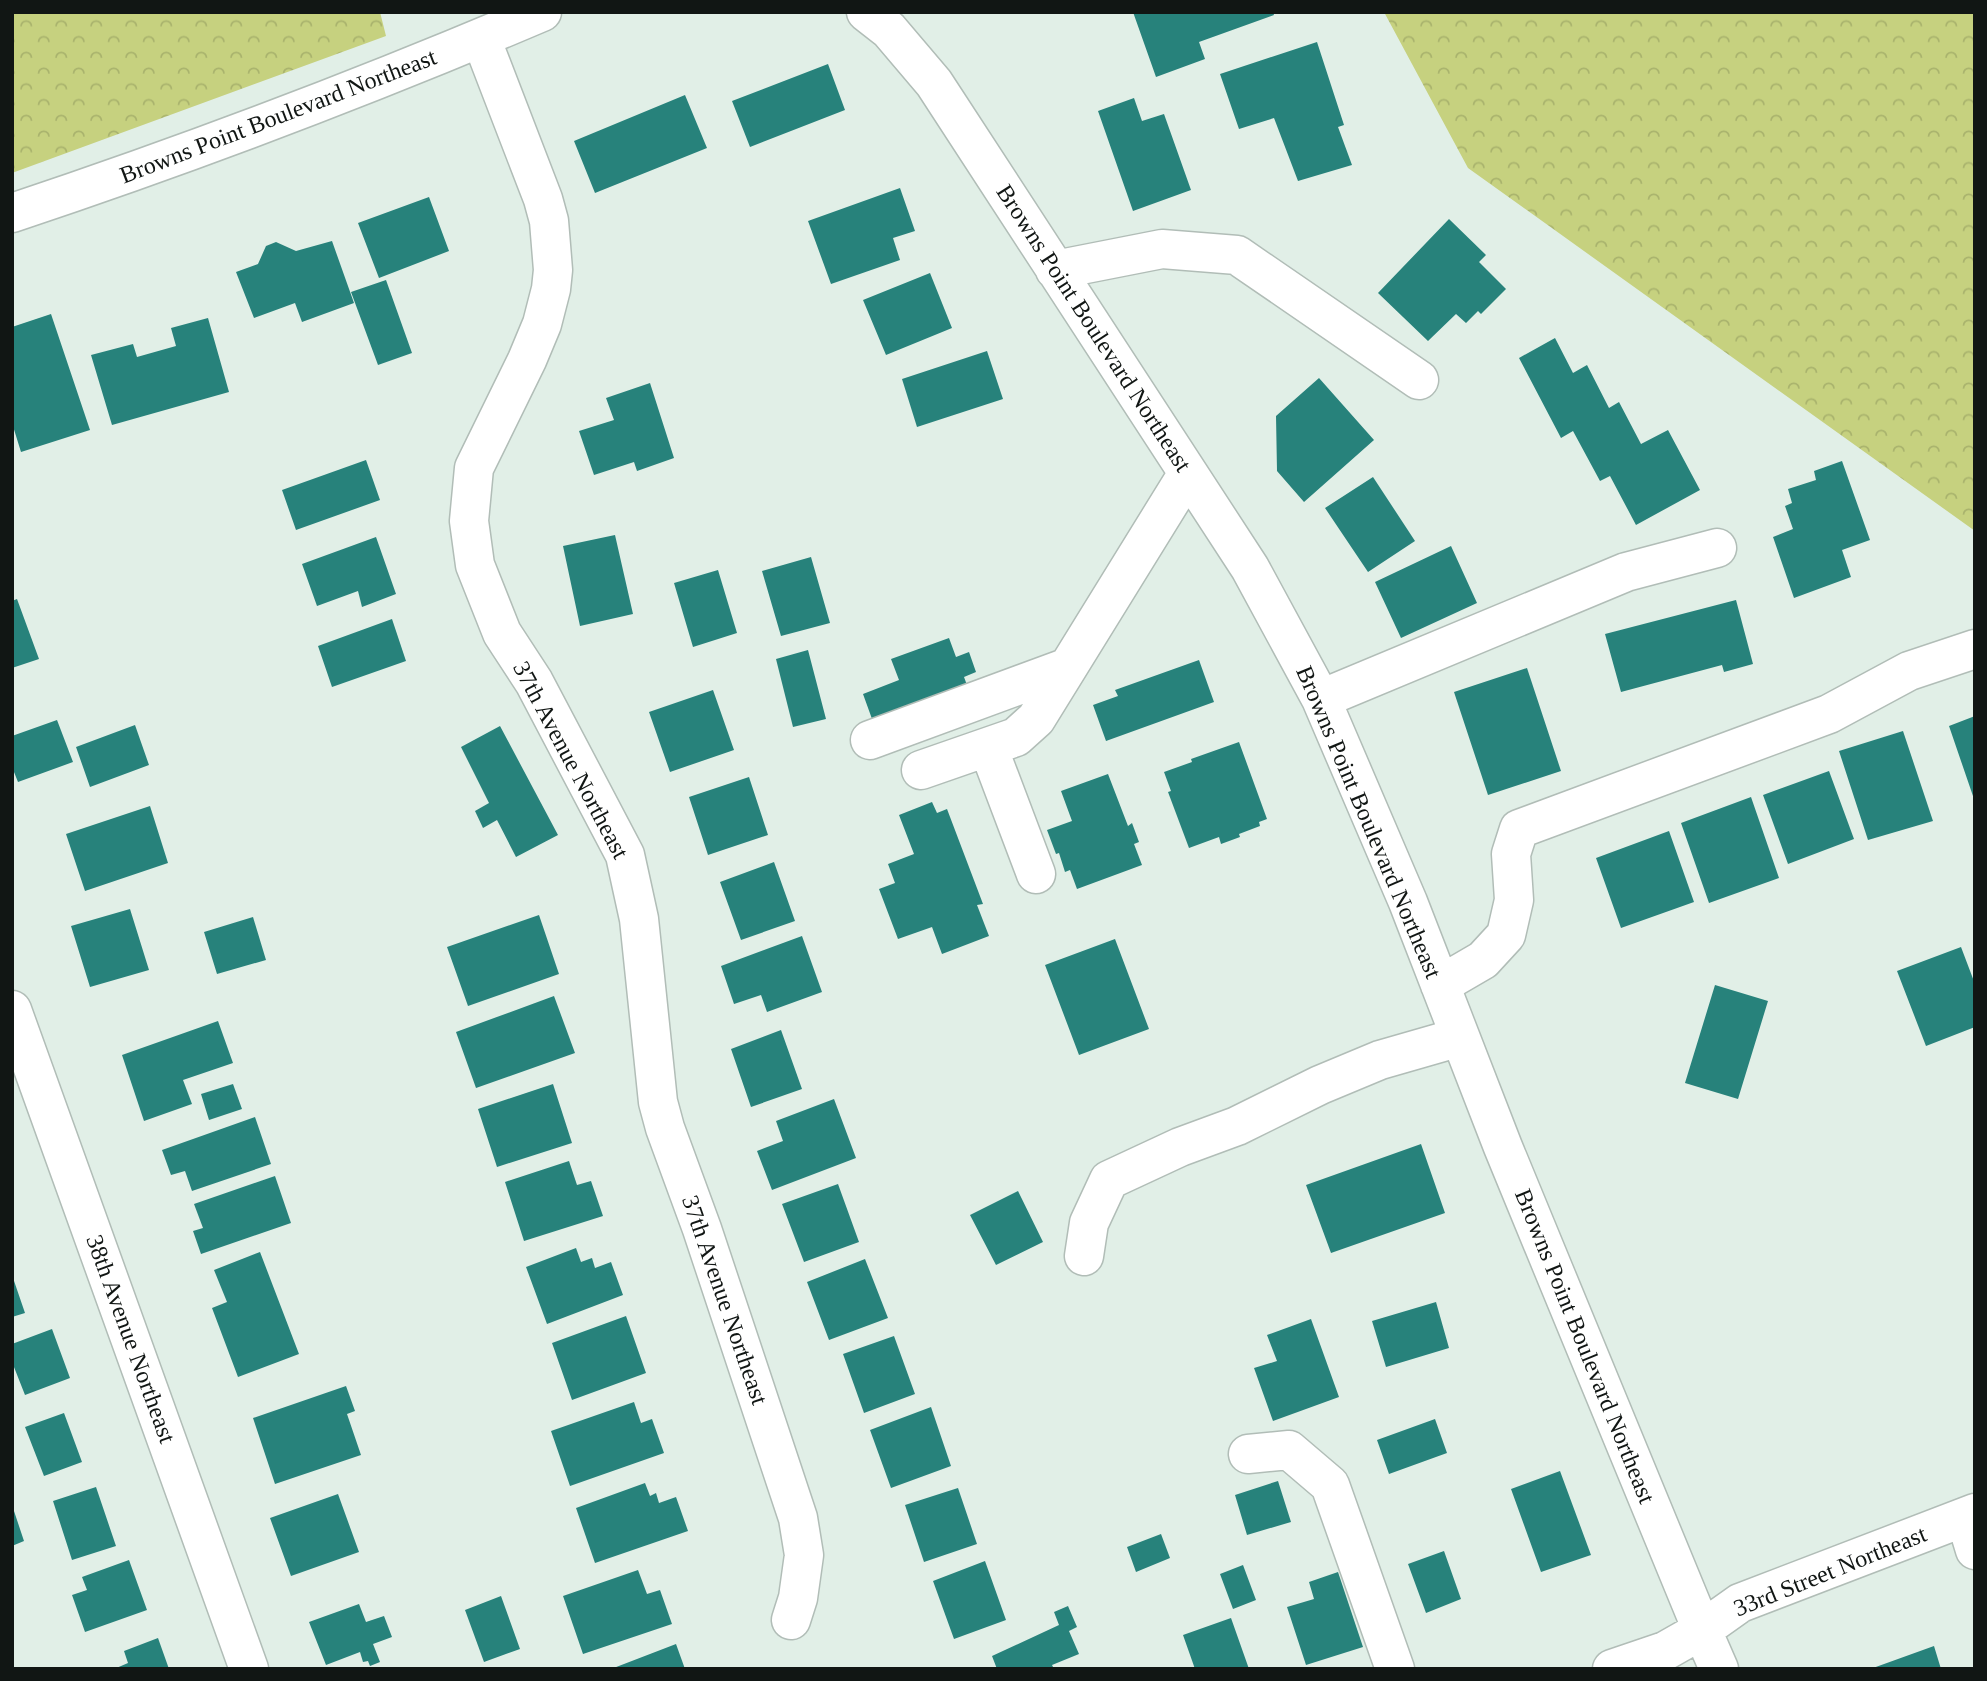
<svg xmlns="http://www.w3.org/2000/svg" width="1987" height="1681" viewBox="0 0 1987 1681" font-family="Georgia,serif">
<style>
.forest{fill:url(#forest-crowns)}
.building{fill:#27827b}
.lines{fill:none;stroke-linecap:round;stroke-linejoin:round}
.minor-casing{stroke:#b1bdb7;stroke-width:41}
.minor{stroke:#fff;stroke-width:38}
.labels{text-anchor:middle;stroke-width:5;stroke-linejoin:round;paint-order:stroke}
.street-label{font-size:24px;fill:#111614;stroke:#fff}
</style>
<defs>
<pattern id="forest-crowns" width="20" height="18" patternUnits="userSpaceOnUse" patternTransform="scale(1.75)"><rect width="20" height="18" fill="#c6d17f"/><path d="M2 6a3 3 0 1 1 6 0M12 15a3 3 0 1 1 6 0" fill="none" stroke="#a9b36d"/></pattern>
</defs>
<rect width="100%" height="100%" fill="#e1efe7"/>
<path class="forest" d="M12 12H380L386 36 12 173Z
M1384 12H1975V531L1468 168Z"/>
<path class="building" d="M1133 12H1273L1274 15 1199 42 1205 59 1156 77Z
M1317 42 1344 125 1338 127 1352 165 1298 181 1274 118 1239 129 1220 74Z
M828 64 845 110 750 147 732 101Z
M685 95 707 148 595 193 574 141Z
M1134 98 1142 121 1164 114 1191 190 1133 211 1098 111Z
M900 188 915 231 893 238 900 260 831 284 808 221Z
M429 197 449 251 379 278 358 223Z
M1449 219 1486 255 1479 262 1506 289 1481 314 1478 311 1466 323 1456 314 1428 341 1378 293Z
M332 241 354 303 302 322 295 303 254 318 236 272 258 264 266 246 276 242 296 251Z
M930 273 952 328 886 355 863 300Z
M386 280 412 353 378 365 351 292Z
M51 314 90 430 21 452 12 423V327Z
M208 318 229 392 112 425 91 355 133 344 137 357 176 346 171 328Z
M1555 338 1573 373 1587 365 1609 408 1619 402 1641 444 1668 430 1700 490 1636 525 1610 476 1600 481 1573 431 1561 438 1519 358Z
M987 351 1003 399 917 427 902 379Z
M1319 378 1374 440 1304 502 1277 471 1276 416Z
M650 383 674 458 637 471 634 462 594 475 579 431 614 420 606 398Z
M366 460 380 500 296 530 282 490Z
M1842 461 1870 540 1842 550 1851 577 1794 598 1773 537 1793 529 1785 506 1792 503 1788 489 1816 480 1814 471Z
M1373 477 1415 541 1368 572 1325 508Z
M615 535 633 614 580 626 563 546Z
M376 537 396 594 362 607 358 591 317 606 302 564Z
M1451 546 1477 603 1401 638 1375 582Z
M811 557 830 623 781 636 762 571Z
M718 570 737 633 693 647 674 583Z
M17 599 39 659 12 668V601Z
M1736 600 1753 664 1724 672 1722 665 1621 692 1605 634Z
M392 619 406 661 332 687 318 646Z
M949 638 956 657 969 652 976 672 964 677 971 696 876 730 863 694 899 680 891 659Z
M808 650 826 719 793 727 776 659Z
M1199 660 1214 702 1106 741 1093 705 1118 696 1115 690Z
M1527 668 1561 771 1488 795 1454 692Z
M713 690 734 750 670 772 649 712Z
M1975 716V799H1974L1949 726Z
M57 720 73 762 18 782 12 767V736Z
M135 725 149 765 90 787 76 747Z
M500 726 558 835 516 857 497 820 483 828 475 811 489 803 461 747Z
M1903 731 1933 821 1868 840 1839 751Z
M1239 742 1267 819 1259 822 1260 826 1239 834 1240 837 1221 844 1219 837 1189 848 1168 792 1171 791 1164 772 1192 762 1191 759Z
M1829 771 1854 839 1788 864 1763 795Z
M1108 774 1128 826 1132 823 1139 842 1134 844 1142 865 1077 889 1070 870 1065 872 1059 853 1056 854 1047 830 1072 821 1061 791Z
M749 777 768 835 708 855 689 797Z
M1751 797 1779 878 1709 903 1681 823Z
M932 802 937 813 947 809 983 904 977 905 989 936 942 954 932 927 898 939 879 889 895 883 888 864 914 854 899 815Z
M150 806 168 863 85 891 66 834Z
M1669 831 1694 902 1621 928 1596 858Z
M774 862 795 921 741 940 720 882Z
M130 909 149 970 90 987 71 926Z
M539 915 559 974 468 1006 447 947Z
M253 917 266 960 217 974 204 932Z
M802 936 822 992 767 1012 761 995 734 1004 721 966Z
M1115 939 1149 1029 1079 1055 1045 965Z
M1961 947 1975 984V1027L1926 1046 1897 971Z
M1715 985 1768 1001 1738 1099 1685 1083Z
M554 996 575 1053 476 1088 456 1032Z
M218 1021 233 1063 183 1080 192 1104 144 1121 122 1055Z
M781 1030 802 1089 751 1107 731 1049Z
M233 1084 242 1109 209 1120 201 1094Z
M553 1084 572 1143 497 1167 478 1109Z
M834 1099 856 1158 772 1190 757 1151 783 1141 776 1121Z
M255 1117 271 1164 192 1191 185 1171 171 1175 162 1150Z
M1421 1144 1445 1213 1331 1253 1306 1185Z
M569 1161 577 1185 591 1181 603 1216 524 1241 505 1182Z
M275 1176 291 1223 201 1254 193 1231 203 1228 194 1204Z
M838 1184 859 1242 804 1262 782 1204Z
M1018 1191 1043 1242 996 1265 970 1215Z
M576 1248 581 1262 592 1258 595 1268 611 1262 623 1295 547 1324 526 1267Z
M260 1252 299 1354 238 1377 212 1308 227 1302 214 1270Z
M865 1259 888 1318 829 1340 807 1282Z
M12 1275 25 1313 12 1317Z
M1436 1302 1449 1348 1386 1367 1372 1321Z
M626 1316 646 1373 572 1400 552 1343Z
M1311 1319 1339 1397 1273 1421 1254 1368 1277 1361 1267 1335Z
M52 1329 70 1378 25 1395 12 1362V1344Z
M894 1336 915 1394 864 1413 843 1354Z
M346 1386 355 1411 347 1414 361 1455 275 1484 253 1418Z
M634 1402 641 1423 652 1419 664 1453 570 1486 551 1431Z
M931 1407 951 1466 891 1488 870 1430Z
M64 1413 82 1462 44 1476 25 1427Z
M1435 1419 1447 1453 1389 1474 1377 1440Z
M1560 1471 1591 1555 1541 1572 1511 1489Z
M1278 1481 1291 1522 1247 1535 1235 1495Z
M645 1483 650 1496 656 1493 659 1503 676 1497 688 1531 595 1563 576 1508Z
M96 1487 116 1546 72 1560 53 1501Z
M958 1488 977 1544 924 1562 905 1505Z
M338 1494 359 1552 291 1576 270 1518Z
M13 1508 24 1541 12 1546V1509Z
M1161 1534 1170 1558 1136 1572 1127 1547Z
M1444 1551 1461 1599 1426 1613 1408 1564Z
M129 1560 147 1610 85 1632 72 1595 87 1590 82 1577Z
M985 1561 1006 1620 954 1639 933 1581Z
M1243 1565 1256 1600 1233 1609 1220 1574Z
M638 1570 647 1594 660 1590 672 1624 583 1654 563 1596Z
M1338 1572 1363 1647 1306 1665 1287 1607 1314 1599 1309 1582Z
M501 1596 520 1649 484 1662 465 1610Z
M359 1604 366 1622 384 1616 392 1637 373 1644 380 1662 370 1666 368 1661 363 1662 360 1652 326 1665 309 1622Z
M1068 1606 1077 1627 1069 1631 1079 1654 1052 1665 1054 1669H997L992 1656 1059 1625 1054 1612Z
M1231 1618 1249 1669H1195L1183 1635Z
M158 1638 169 1669H114L128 1663 124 1651Z
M676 1644 685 1669H611Z
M1934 1646 1941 1669H1873V1668Z"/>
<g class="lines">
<g class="minor-casing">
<path id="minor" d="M866 12 889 30 934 83 1250 568 1321 699 1408 902 1503 1147 1702 1630 1719 1669
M481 38 543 199 549 221 553 270 551 289 542 324 527 360 474 468 469 521 475 565 502 633 534 682 625 855 639 919 658 1102 665 1128 702 1229 798 1518 804 1555 798 1598 791 1620
M12 213C192 153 368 86 542 12
M1055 270 1162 249 1237 255 1419 380
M1321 699 1626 572 1717 548
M870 740 1068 667
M988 747 1036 874
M921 770 1016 737 1036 719 1188 473
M1440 985 1483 960 1506 935 1514 900 1511 854 1519 829 1829 714 1909 671 1975 649
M12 1010 249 1669
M1084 1256 1089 1223 1109 1180 1180 1147 1237 1126 1320 1085 1380 1060 1460 1037
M1248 1454 1289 1450 1330 1485 1395 1669
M1965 1517 1975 1550
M1612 1669 1665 1651 1702 1630 1740 1603 1975 1513"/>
</g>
<use href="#minor" class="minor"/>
</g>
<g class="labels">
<g class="street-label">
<text transform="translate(278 116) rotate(-21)" y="8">Browns Point Boulevard Northeast</text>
<text transform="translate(1094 328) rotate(57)" y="8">Browns Point Boulevard Northeast</text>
<text transform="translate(571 760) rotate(62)" y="8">37th Avenue Northeast</text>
<text transform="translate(1369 822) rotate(67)" y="8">Browns Point Boulevard Northeast</text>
<text transform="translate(725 1300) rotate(71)" y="8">37th Avenue Northeast</text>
<text transform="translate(131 1339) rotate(70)" y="8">38th Avenue Northeast</text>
<text transform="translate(1585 1346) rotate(68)" y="8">Browns Point Boulevard Northeast</text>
<text transform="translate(1830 1571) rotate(-22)" y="8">33rd Street Northeast</text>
</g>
</g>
<rect width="1987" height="1681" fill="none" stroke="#111614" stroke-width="28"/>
</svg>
